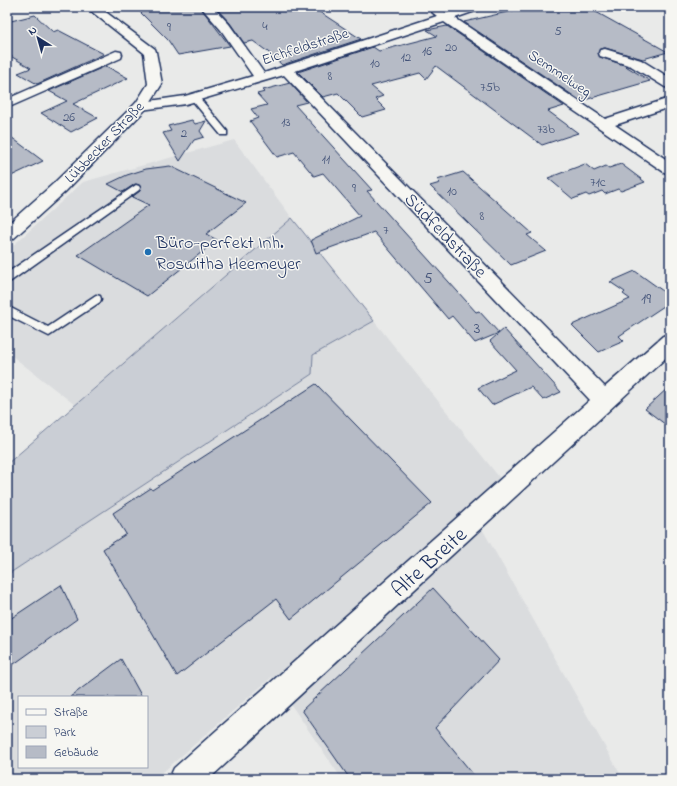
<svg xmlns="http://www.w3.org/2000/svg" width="677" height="786" viewBox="0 0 677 786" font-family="'Indie Flower',sans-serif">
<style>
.built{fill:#dadcde;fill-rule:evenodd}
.green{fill:#caced5;stroke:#727e9a}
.building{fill:#b6bbc6;stroke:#1b2f5e}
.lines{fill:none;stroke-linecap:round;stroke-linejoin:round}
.lane-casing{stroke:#1b2f5e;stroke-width:3}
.street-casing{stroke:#1b2f5e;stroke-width:3}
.secondary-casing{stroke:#1b2f5e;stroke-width:3}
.lane{fill:#f6f6f2;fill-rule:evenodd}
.street{fill:#f6f6f2;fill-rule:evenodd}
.secondary{fill:#f6f6f2;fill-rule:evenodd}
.poi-dot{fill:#1f6fb2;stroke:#f6f6f2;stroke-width:1.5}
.labels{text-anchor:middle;stroke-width:3;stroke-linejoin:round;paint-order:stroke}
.far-number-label{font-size:13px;fill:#425278}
.far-street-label{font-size:15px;fill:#1b2f5e;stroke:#f6f6f2}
.number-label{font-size:16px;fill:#425278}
.street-label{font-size:18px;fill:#1b2f5e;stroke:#f6f6f2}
.poi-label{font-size:18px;fill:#1b2f5e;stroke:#f6f6f2;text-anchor:start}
.near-street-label{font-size:22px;fill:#1b2f5e;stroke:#f6f6f2}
</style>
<rect width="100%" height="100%" fill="#e9eae9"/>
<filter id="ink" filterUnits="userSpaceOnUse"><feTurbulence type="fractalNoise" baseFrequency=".025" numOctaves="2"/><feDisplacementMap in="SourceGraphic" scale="8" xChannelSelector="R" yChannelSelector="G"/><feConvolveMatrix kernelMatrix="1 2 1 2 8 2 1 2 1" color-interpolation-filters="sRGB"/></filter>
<g filter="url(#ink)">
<path class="built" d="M234 140 292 218 75 405 7 352V251L83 182Z
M374 321 511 492 480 525 623 779H342L272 677 155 779H7V575L312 374V355ZM19 697H147V767H19Z"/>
<path class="green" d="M292 218 374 321 313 355 312 374 7 575V464Z"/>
<path class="building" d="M135 7H200L230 46 178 55 168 40Z
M215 7H312L361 39 282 65 268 52 253 41 244 43 230 23Z
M529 7H587L668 52 643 59 605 48 600 49 598 53 600 57 624 65 650 81 581 101 464 22Z
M35 15 53 32 58 30 104 54 37 84 18 73 31 68 7 54V22Z
M447 26 564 106 548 111 578 133 542 145 436 66 426 79 420 73 371 86 383 96 375 99 386 110 362 117 338 93 323 97 298 72 373 47 379 51 437 36 427 30Z
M106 66 128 78 73 104 98 118 71 132 41 113 67 101 49 91Z
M290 83 307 102 295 105 372 190 367 191 476 312 479 311 499 333 475 343 452 316 448 319 374 232 316 253 311 240 360 216 323 173 314 176 294 152 277 157 250 121 258 118 251 109 267 105 257 94 265 92 263 90Z
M192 120 195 124 206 121 200 131 204 137 194 140 180 161 163 133 171 131 168 126Z
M7 134 43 161 7 178Z
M585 164 594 171 606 166 609 168 621 164 645 182 621 191 618 189 605 194 602 191 589 196 586 194 573 199 548 178Z
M170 166 246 203 206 234 217 240 147 296 78 255 149 205 132 197 140 191 141 187 139 185 135 184 123 192 108 184 127 175 146 169Z
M463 172 532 233 527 235 546 251 511 265 430 186 440 183 437 180Z
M635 271 670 296V302L619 336 624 341 599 352 572 325 630 299 623 294 625 292 610 282Z
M504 329 561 392 543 400 531 387 492 405 478 388 516 370 490 341Z
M316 384 432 503 291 619 276 599 177 676 103 549 126 534 113 513 151 488 152 490Z
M670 386V428L645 409Z
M61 585 77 619 7 669V621Z
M433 588 499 660 435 728 477 779H350L302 710Z
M121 659 142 697H70Z"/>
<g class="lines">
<g class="lane-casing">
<path id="lane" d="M192 96H198L227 131V135H221L192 100Z
M136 185 139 186 140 188 139 190 11 281 7 282V273Z
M96 295 100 296 101 299 100 302 49 336 7 315V306L48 327Z"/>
</g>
<g class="street-casing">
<path id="street" d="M201 7H213L229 24 264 73 437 16 432 12 434 10H442L447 13 465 7H483L481 9 455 18 605 119 670 98V107L615 125 670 162V174L664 172 444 22 295 71 605 387 663 336 670 334V354L209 779H169L174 768 590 400 284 75 186 104 141 110 136 109 134 106 136 103 185 96 253 76 221 30Z
M605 49 641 60 670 78V88L665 87 631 66 600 56 599 53 600 50Z
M116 51 121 52 122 55 121 58 7 108V99Z"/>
</g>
<g class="secondary-casing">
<path id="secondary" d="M86 7H99L155 49 156 52 162 84 146 109 65 192 13 239 7 241V225L53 184 136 103 148 84 144 53Z"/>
</g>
<use href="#lane" class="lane"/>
<use href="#street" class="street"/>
<use href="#secondary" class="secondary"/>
</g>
</g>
<circle class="poi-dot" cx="148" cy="252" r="4"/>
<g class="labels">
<g class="far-number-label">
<text x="265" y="30">4</text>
<text x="169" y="31">9</text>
<text x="558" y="35">5</text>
<text x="451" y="51">20</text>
<text x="427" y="55">16</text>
<text x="406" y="61">12</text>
<text x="375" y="67">10</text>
<text x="330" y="80">8</text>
<text x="490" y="91">75b</text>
<text x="69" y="121">26</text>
<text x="286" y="126">13</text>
<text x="546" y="133">73b</text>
<text x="184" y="137">2</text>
<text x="326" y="163">11</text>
<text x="598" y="186">71c</text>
<text x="354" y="192">9</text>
<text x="452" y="195">10</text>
<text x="482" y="220">8</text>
<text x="386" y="234">7</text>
</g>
<g class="far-street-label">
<text transform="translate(305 46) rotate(-18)" y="5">Eichfeldstraße</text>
<text transform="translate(560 73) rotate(34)" y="5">Semmelweg</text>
<text transform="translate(104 142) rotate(-46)" y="5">Lübbecker Straße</text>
</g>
<g class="number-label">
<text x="428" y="283">5</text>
<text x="646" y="303">19</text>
<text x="477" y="333">3</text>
</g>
<g class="street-label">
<text transform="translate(446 235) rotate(46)" y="6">Südfeldstraße</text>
</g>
<g class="poi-label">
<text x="156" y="248">Büro-perfekt Inh.<tspan x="156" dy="21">Roswitha Heemeyer</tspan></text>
</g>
<g class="near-street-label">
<text transform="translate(428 561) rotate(-42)" y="8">Alte Breite</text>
</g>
</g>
<rect width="677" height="786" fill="none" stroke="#f6f6f2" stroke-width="24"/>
<rect x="12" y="12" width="653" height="762" fill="none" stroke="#1b2f5e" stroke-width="1.5" filter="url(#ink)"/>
<rect x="18" y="696" width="130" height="72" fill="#f6f6f2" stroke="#9ea6b7"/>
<rect x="26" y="709" width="20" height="6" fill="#f6f6f2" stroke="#9ea6b7"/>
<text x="54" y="716" font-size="12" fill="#1b2f5e">Straße</text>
<rect x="26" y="726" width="20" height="12" fill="#caced5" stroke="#9ea6b7"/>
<text x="54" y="736" font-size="12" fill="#1b2f5e">Park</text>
<rect x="26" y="746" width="20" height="12" fill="#b6bbc6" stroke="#9ea6b7"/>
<text x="54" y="756" font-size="12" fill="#1b2f5e">Gebäude</text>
<g transform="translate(38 38) rotate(323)" stroke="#f6f6f2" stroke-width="3" paint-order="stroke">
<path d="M0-3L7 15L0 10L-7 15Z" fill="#1b2f5e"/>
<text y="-6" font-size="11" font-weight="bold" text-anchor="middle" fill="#1b2f5e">N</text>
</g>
</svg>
